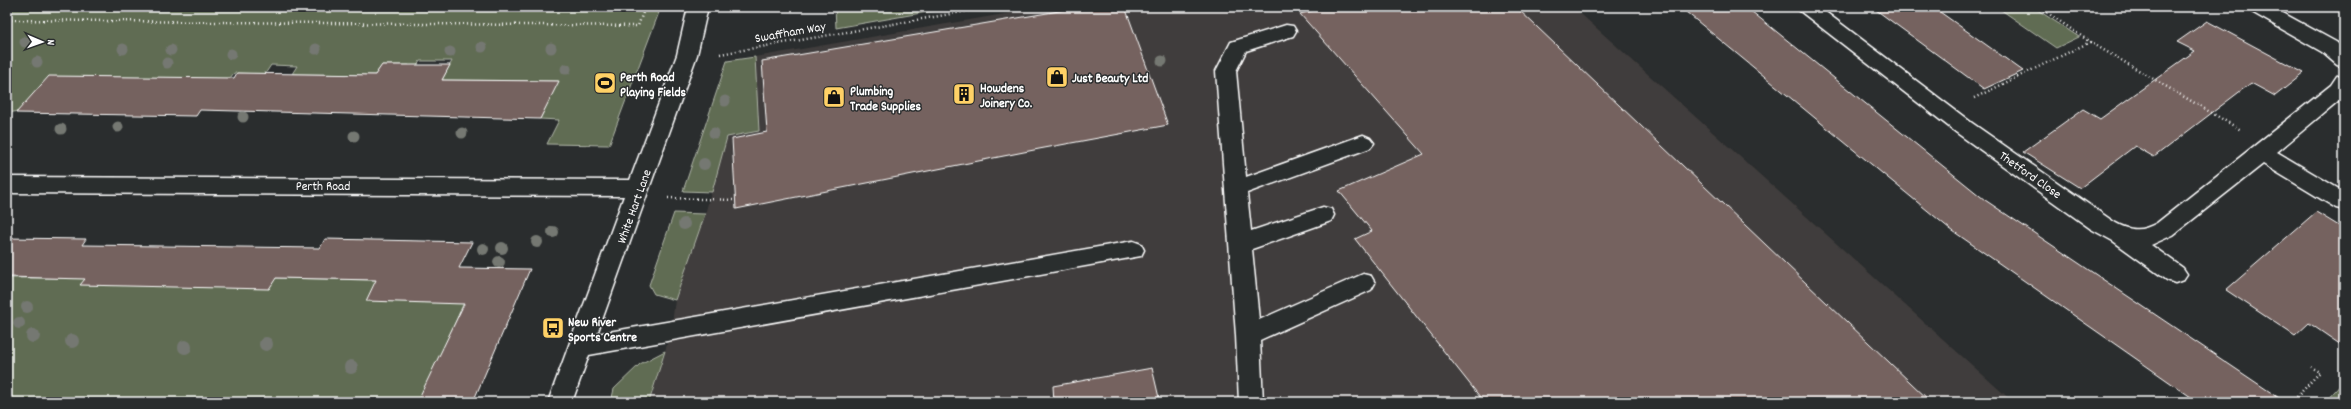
<svg xmlns="http://www.w3.org/2000/svg" width="2351" height="409" viewBox="0 0 2351 409" font-family="Dekko,sans-serif">
<style>
.built{fill:#403d3c}
.green{fill:#616c53;stroke:#b0b6a9}
.building{fill:#75625e;stroke:#fff}
.lines{fill:none;stroke-linecap:round;stroke-linejoin:round}
.minor-casing{stroke:#fff;stroke-width:3}
.path{stroke:#fff;stroke-width:2.5;stroke-dasharray:1 3;stroke-linecap:butt}
.minor{fill:#2a2d2e;fill-rule:evenodd}
.tree{fill:#747872}
.labels{text-anchor:middle;stroke-width:3;stroke-linejoin:round;paint-order:stroke}
.street-label{font-size:13px;fill:#fff;stroke:#2a2d2e}
.poi-label{font-size:13px;font-weight:bold;fill:#fff;stroke:#2a2d2e;text-anchor:start}
</style>
<rect width="100%" height="100%" fill="#2a2d2e"/>
<filter id="ink" filterUnits="userSpaceOnUse"><feTurbulence type="fractalNoise" baseFrequency=".025" numOctaves="2"/><feDisplacementMap in="SourceGraphic" scale="8" xChannelSelector="R" yChannelSelector="G"/><feConvolveMatrix kernelMatrix="1 2 1 2 8 2 1 2 1" color-interpolation-filters="sRGB"/></filter>
<g filter="url(#ink)">
<path class="built" d="M1045 7H1573L2013 402H649L671 332 675 300 705 214 727 137 759 131 755 57Z"/>
<path class="green" d="M7 7H661L609 145 547 144 559 120 540 119 558 81 442 80 452 61H420L411 76 409 65H382L375 75 292 74 297 66 271 65 265 74 234 73 230 78 7 113Z
M835 7H955L836 28Z
M1997 7H2033L2079 37 2056 48Z
M755 57 759 131 727 137 712 192 683 191 727 61Z
M674 213 705 214 675 300 654 294 649 285Z
M7 278H276L473 282 420 402H7Z
M665 351 649 402H611L614 389 640 364Z
M2344 381V402H2325Z"/>
<path class="building" d="M1083 7H1125L1168 125 1039 149 736 209 732 139 767 132 762 61Z
M1327 7H1516L1931 402H1484L1355 239 1372 231 1339 191 1424 154 1300 14Z
M1680 7H1746L1985 200 2285 402H2198L1950 229Z
M1872 7H1933L2023 71 1984 89Z
M2207 21 2304 73 2275 96 2251 83 2154 157 2135 146 2080 188 2023 152 2083 109 2100 119 2195 51 2177 42Z
M382 65H450L442 80 559 81 540 119 200 110 196 116 16 113 49 76 234 78 237 73 375 75Z
M2316 212 2344 229V347L2309 323 2295 336 2226 290Z
M7 238 86 239 82 245 320 248 325 239 472 242 459 268 530 269 473 402H417L464 304 366 301 376 280 276 278 269 289 80 285 85 279 7 277Z
M1152 368 1160 402H1054L1053 386Z"/>
<g class="lines">
<g class="minor-casing">
<path id="minor" d="M688 7H708L697 55 597 334 1133 241 1141 244 1144 250 1141 256 589 355 572 402H548L624 196 7 193V177L630 180 677 55Z
M1797 7H1819L1972 123 2114 222C2130 231 2141 232 2157 223L2331 85 2337 76 2344 74V96L2277 152 2344 192V210L2336 208 2263 164 2173 235 2151 245 2183 268 2187 274 2183 280 2175 283 2167 280 2113 241 2091 229 1957 133 1800 11Z
M2247 7H2272L2336 42 2344 49V67L2337 65 2322 52 2250 11Z
M1286 25 1293 26 1296 31 1293 36 1246 51 1236 71 1246 177 1363 135 1370 138 1374 143 1370 148 1247 193 1251 231 1323 207 1331 209 1334 215 1331 221 1252 249 1259 320 1363 274 1371 276 1375 283 1371 290 1260 340 1263 402H1239L1236 335 1216 71 1231 42Z"/>
</g>
<path class="path" d="M7 20 638 26 645 7
M2090 42 2241 130
M720 54 991 7
M1974 98 2090 42 2039 7
M668 198 736 200
M2294 400 2320 372 2311 367"/>
<use href="#minor" class="minor"/>
</g>
<g class="tree">
<circle cx="25" cy="42" r="5.5"/>
<circle cx="482" cy="47" r="5.5"/>
<circle cx="551" cy="48" r="5.5"/>
<circle cx="123" cy="49" r="5.5"/>
<circle cx="316" cy="49" r="5.5"/>
<circle cx="171" cy="50" r="5.5"/>
<circle cx="450" cy="52" r="5.5"/>
<circle cx="231" cy="54" r="5.5"/>
<circle cx="1162" cy="61" r="5.5"/>
<circle cx="37" cy="62" r="5.5"/>
<circle cx="167" cy="63" r="5.5"/>
<circle cx="566" cy="69" r="5.5"/>
<circle cx="725" cy="101" r="5.5"/>
<circle cx="243" cy="117" r="5.5"/>
<circle cx="118" cy="127" r="5.5"/>
<circle cx="61" cy="129" r="5.5"/>
<circle cx="462" cy="133" r="5.5"/>
<circle cx="714" cy="133" r="5.5"/>
<circle cx="354" cy="136" r="5.5"/>
<circle cx="704" cy="164" r="6"/>
<circle cx="684" cy="224" r="6"/>
<circle cx="553" cy="232" r="6"/>
<circle cx="537" cy="242" r="6"/>
<circle cx="502" cy="248" r="6"/>
<circle cx="483" cy="249" r="6"/>
<circle cx="499" cy="262" r="6"/>
<circle cx="27" cy="307" r="6"/>
<circle cx="19" cy="323" r="6"/>
<circle cx="33" cy="336" r="7"/>
<circle cx="72" cy="341" r="7"/>
<circle cx="266" cy="344" r="7"/>
<circle cx="185" cy="347" r="7"/>
<circle cx="351" cy="367" r="7"/>
</g>
</g>
<defs>
<g id="shop-square" transform="scale(1.15)"><rect x="-9" y="-9" width="18" height="18" rx="4" fill="#ffd166" stroke="#2a2d2e"/><path d="M-5-2.5h2.3a2.7 3.5 0 0 1 5.4 0H5L5.5 6h-11ZM-1.5-2.5h3a1.5 2.3 0 0 0-3 0Z" fill="#111"/></g>
<g id="stadium-square" transform="scale(1.15)"><rect x="-9" y="-9" width="18" height="18" rx="4" fill="#ffd166" stroke="#2a2d2e"/><path d="M0-5a6.5 5 0 1 0 0 10a6.5 5 0 1 0 0-10ZM-3.5-1.8h7v3.6h-7Z" fill="#111"/></g>
<g id="building-square" transform="scale(1.15)"><rect x="-9" y="-9" width="18" height="18" rx="4" fill="#ffd166" stroke="#2a2d2e"/><path d="M-4-6H4V6H1V3H-1V6H-4ZM-2.5-4.3h1.7v1.8h-1.7ZM.8-4.3h1.7v1.8H.8ZM-2.5-1h1.7V.8h-1.7ZM.8-1h1.7V.8H.8Z" fill="#111"/></g>
<g id="bus-square" transform="scale(1.15)"><rect x="-9" y="-9" width="18" height="18" rx="4" fill="#ffd166" stroke="#2a2d2e"/><path d="M-5-6H5V4H4V6H2V4H-2V6H-4V4H-5ZM-3.5-4V0h7V-4ZM-3.5 1.2v1.5H-2V1.2ZM2 1.2v1.5H3.5V1.2Z" fill="#111"/></g>
</defs>
<g fill-rule="evenodd">
<use href="#shop-square" x="1057" y="77"/>
<use href="#stadium-square" x="605" y="83"/>
<use href="#building-square" x="964" y="94"/>
<use href="#shop-square" x="834" y="97"/>
<use href="#bus-square" x="553" y="328"/>
</g>
<g class="labels">
<g class="street-label">
<text transform="translate(790 31) rotate(-10)" y="5">Swaffham Way</text>
<text transform="translate(2031 174) rotate(35)" y="5">Thetford Close</text>
<text x="323" y="190">Perth Road</text>
<text transform="translate(633 206) rotate(-70)" y="5">White Hart Lane</text>
</g>
<g class="poi-label">
<text x="620" y="81">Perth Road<tspan x="620" dy="15">Playing Fields</tspan></text>
<text x="1072" y="82">Just Beauty Ltd</text>
<text x="980" y="92">Howdens<tspan x="980" dy="15">Joinery Co.</tspan></text>
<text x="850" y="95">Plumbing<tspan x="850" dy="15">Trade Supplies</tspan></text>
<text x="568" y="326">New River<tspan x="568" dy="15">Sports Centre</tspan></text>
</g>
</g>
<rect width="2351" height="409" fill="none" stroke="#2a2d2e" stroke-width="24"/>
<rect x="12" y="12" width="2327" height="385" fill="none" stroke="#fff" stroke-width="1.5" filter="url(#ink)"/>
<g transform="translate(42 42) rotate(92)" stroke="#2a2d2e" stroke-width="3" paint-order="stroke">
<path d="M0-3L7 15L0 10L-7 15Z" fill="#ffffff"/>
<text y="-6" font-size="11" font-weight="bold" text-anchor="middle" fill="#ffffff">N</text>
</g>
</svg>
